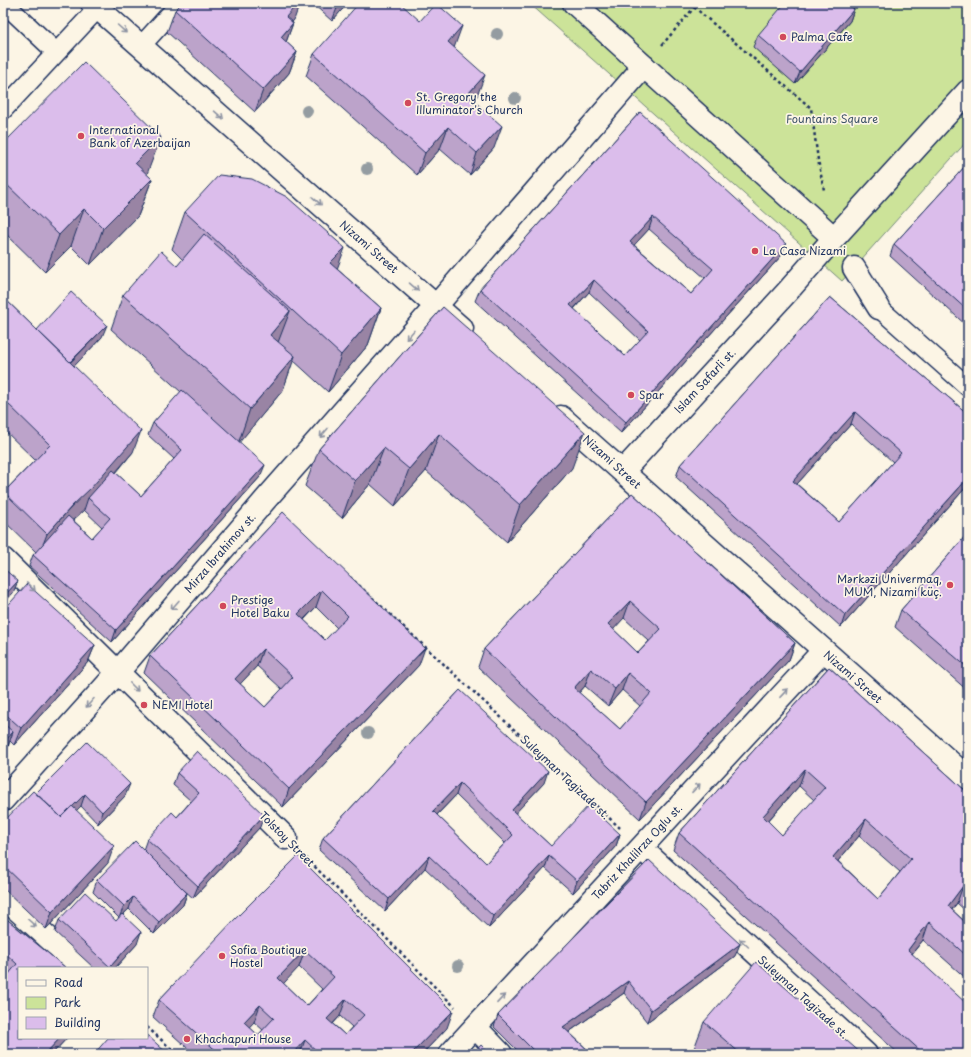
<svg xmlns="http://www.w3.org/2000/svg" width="971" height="1057" viewBox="0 0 971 1057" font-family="'Playpen Sans',sans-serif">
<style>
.green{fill:#cce399;stroke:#74897c}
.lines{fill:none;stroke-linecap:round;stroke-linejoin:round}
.service-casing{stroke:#1b2f5e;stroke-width:21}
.pedestrian-casing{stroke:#1b2f5e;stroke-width:25}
.minor-casing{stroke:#1b2f5e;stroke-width:25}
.path{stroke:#1b2f5e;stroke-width:2.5;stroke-dasharray:3 3;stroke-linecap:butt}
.service{stroke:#fcf5e5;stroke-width:18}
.pedestrian{stroke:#fcf5e5;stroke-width:22}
.minor{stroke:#fcf5e5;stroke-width:22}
.tree{fill:#949ca1}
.wall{fill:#bca3ca;stroke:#1b2f5e;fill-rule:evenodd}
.shaded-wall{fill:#9984a4;stroke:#1b2f5e}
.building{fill:#dbbdeb;stroke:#1b2f5e;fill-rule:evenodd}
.oneway{stroke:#8c92a2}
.poi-dot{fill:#d1495b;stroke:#fcf5e5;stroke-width:1.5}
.labels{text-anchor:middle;stroke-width:3.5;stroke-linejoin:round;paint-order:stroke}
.poi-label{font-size:11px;fill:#1b2f5e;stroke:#fcf5e5;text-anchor:start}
.park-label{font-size:11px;fill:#3e536a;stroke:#fcf5e5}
.street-label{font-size:11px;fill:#1b2f5e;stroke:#fcf5e5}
</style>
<rect width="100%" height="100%" fill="#fcf5e5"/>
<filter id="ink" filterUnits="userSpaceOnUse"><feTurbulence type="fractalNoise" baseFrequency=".025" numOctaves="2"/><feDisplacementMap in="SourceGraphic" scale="8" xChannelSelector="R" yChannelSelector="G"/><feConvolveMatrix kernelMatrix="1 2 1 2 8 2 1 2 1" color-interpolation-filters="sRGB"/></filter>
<g filter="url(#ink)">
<path class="green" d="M529 3H968V140L842 281Z"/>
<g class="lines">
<g class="service-casing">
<path id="service" d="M4 3 56 52
M141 46 180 3
M3 110 98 8
M879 308 968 387"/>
</g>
<g class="pedestrian-casing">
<path id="pedestrian" d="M574 3 834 238
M854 268 879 308
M436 306 644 66
M623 471 788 291 834 238 968 91"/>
</g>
<g class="minor-casing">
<path id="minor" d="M92 3 462 329
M561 417 968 778
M3 559 286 838
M3 800 118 672 266 499 436 306
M641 848 866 1054
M3 897 82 968
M475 1027 501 1054
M450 1054 823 651"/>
</g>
<path class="path" d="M694 7 811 108 818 160 824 190
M662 45 698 3
M350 577 620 828
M306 858 455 1007
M147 1027 177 1054"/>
<use href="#service" class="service"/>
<use href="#pedestrian" class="pedestrian"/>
<use href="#minor" class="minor"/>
</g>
<g class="tree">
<circle cx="497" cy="34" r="6"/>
<circle cx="515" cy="98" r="6"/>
<circle cx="307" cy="111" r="6"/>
<circle cx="367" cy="169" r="6"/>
<circle cx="368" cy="733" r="6"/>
<circle cx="458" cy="966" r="6"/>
</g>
<path class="wall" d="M312 3H348L332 21Z
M854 9 850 21 795 84 753 47 758 35Z
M175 10 294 20 292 22 293 23 286 42 297 52 289 73 255 112 167 32Z
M420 21 454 48 477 96 473 101 494 148 470 175 440 149 417 175 306 76 314 54Z
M640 112 781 256 621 433 475 301 480 289ZM649 229 705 278 691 294 634 245ZM589 292 640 340 625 356 574 309Z
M3 144 147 174V175L152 179 138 216 90 265 71 246 45 272 3 231Z
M968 163V327L890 256 894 244Z
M185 212 337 269 381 308 368 345 328 392 293 360 283 390 239 442 260 477 112 642 29 566 33 555 36 552 3 520V494L4 492 35 460 3 429V297L37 330 102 337 74 366 133 452 116 473 141 496 174 459 148 435 153 423 181 392 111 329 123 295 177 266 183 260 172 249ZM84 510 102 527 92 538 73 520Z
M830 297 968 414V485L841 627 676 477 680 465ZM851 424 893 462 839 522 797 484Z
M443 307 572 468 507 542 426 471 395 506 370 484 342 518 305 486 319 449Z
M632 493 795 643 789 660 640 819 478 667 484 649ZM624 618 649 641 638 653 613 629ZM585 686 608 706 622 690 640 706 620 729 579 693Z
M283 512 419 665 283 807 144 673 150 656ZM316 607 337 628 325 640 304 620ZM257 666 282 689 265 707 240 684Z
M968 533V691L895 627 901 610Z
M3 611 95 645 88 662 14 745 10 741 7 749 3 753Z
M829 667 968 793V913L957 903 952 910 968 924V980L923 940 912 954 968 1054H899L673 850 679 833ZM799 786 814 800 782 835 768 821ZM859 836 900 872 878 899 838 861Z
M460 690 544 783 515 813 551 846 620 834 616 846 573 893 545 868 489 928 425 868 385 911 319 850 323 838ZM456 795 505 843 486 863 437 815Z
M87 742 125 796 98 824 81 806 76 810 108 863 46 929 3 888V822L36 793Z
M177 773 260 827 193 898 174 881 187 893 183 905 154 934 129 909 123 915 137 944 115 968H94L55 932 59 920 116 921 119 918 93 892 97 880 143 850 147 839 177 817 191 801 173 785Z
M298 856 447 1028 422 1054H194L153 1017 159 1000ZM299 967 322 989 307 1006 283 983ZM340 1016 352 1027 345 1035 333 1024ZM254 1022 263 1030 258 1035 249 1027Z
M649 860 735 956 647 1022 624 993 569 1032 592 1054H521L494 1027 498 1015Z
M3 916 66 968 19 1038H67L52 1054H3V981L10 973 3 967Z
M704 1022 862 1054H692Z"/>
<path class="shaded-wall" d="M292 3H300L294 20 278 38 286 17Z
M339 3H348L332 21Z
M854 9 850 21 795 84 800 72Z
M293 23 285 45 281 37Z
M462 26 454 48 448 42Z
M297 52 289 73 255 112 263 90Z
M485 75 477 96 459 117 467 95Z
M502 126 494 148 470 175 477 153Z
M448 127 440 149 417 175 425 153Z
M161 137 147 174 122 200 135 163Z
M152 179 138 216 90 265 103 228Z
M84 209 71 246 45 272 59 235Z
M653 217 649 229 626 254 630 242Z
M786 244 781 256 621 433 626 422Z
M345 248 331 285 330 263Z
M594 280 589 292 566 317 570 305Z
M381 308 368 345 328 392 341 355Z
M290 311 277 345 270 335Z
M107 325 102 337 59 382 63 370Z
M295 356 283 390 238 444 250 409Z
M855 412 851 424 789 493 793 481Z
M141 431 133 452 91 501 88 498 84 510 64 528 39 555 47 534Z
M585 432 572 468 507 542 520 505Z
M439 434 426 471 395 506 409 469Z
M384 448 370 484 342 518 355 481Z
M265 465 260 477 112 642 116 630Z
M968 478V485L841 627 845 615Z
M18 581 13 593 3 604V597Z
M322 590 316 607 292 631 298 614Z
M630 601 624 618 602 642 608 624Z
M795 643 789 660 640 819 646 802Z
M95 645 88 662 14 745 21 728Z
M425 648 419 665 283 807 289 789Z
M263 649 257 666 229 696 235 679Z
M591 669 585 686 567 706 574 688Z
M628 673 622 690 608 706 615 689Z
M13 732 7 749 3 753V743Z
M805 769 799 786 756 834 763 816Z
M548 771 544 783 507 822 512 810Z
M460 783 456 795 429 823 433 811Z
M130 784 125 796 98 824 102 812Z
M85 794 81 806 57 830 61 818Z
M264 815 260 827 193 898 198 886Z
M866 819 859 836 827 874 833 857Z
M620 834 616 846 573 893 577 881Z
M114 846 108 863 46 929 52 912Z
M429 856 425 868 385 911 389 899Z
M549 856 545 868 489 928 493 916Z
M963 886 957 903 941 923 948 906Z
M187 893 183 905 154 934 159 922Z
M133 897 129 909 119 918 124 906Z
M929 922 923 940 901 967 908 950Z
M141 932 137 944 115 968H109L110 967Z
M740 944 735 956 647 1022 651 1010Z
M305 950 299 967 272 996 278 978Z
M628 981 624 993 559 1039 563 1027Z
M346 999 340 1016 321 1036 327 1019Z
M260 1005 254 1022 238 1039 244 1022Z
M453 1011 447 1028 422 1054H411Z
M60 1038H67L52 1054H45Z
M305 1040 300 1054H292Z"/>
<path class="building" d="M182 3H298L286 17 293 23 281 37 297 52 263 90 175 10Z
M359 3H400L420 21 436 3 462 26 448 42 485 75 467 95 502 126 477 153 448 127 425 153 314 54Z
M785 3H847L854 9 800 72 758 35Z
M84 62 161 137 135 163 152 179 103 228 84 209 59 235 3 181V144Z
M640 112 786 244 626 422 480 289ZM653 217 713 269 691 294 630 242ZM594 280 648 331 625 356 570 305Z
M968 163V311L894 244Z
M219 175 252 179 287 197 345 248 330 263 381 308 341 355 185 212Z
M204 234 290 311 270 335 295 356 250 409 123 295 161 251 177 266Z
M71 292 107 325 70 362 37 330Z
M3 297 141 431 91 488 72 506 47 534 4 492 50 445 3 399Z
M830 297 968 414V478L845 615 680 465ZM855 412 901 453 839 522 793 481Z
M443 307 585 432 520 505 439 434 409 469 384 448 355 481 319 449Z
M182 390 265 465 116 630 33 555 68 516 92 538 110 518 88 498 113 470 141 496 182 450 153 423Z
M632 493 795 643 646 802 484 649ZM630 601 661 629 638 653 608 624ZM591 669 615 689 628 673 651 693 620 729 574 688Z
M283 512 425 648 289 789 150 656ZM322 590 348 616 325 640 298 614ZM263 649 293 677 265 707 235 679Z
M968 533V668L901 610Z
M3 568 18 581 3 597Z
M27 584 95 645 21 728 3 712V611Z
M829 667 968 793V890L963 886 948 906 968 925V957L929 922 908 950 968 1005V1054H924L679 833ZM805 769 825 787 782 835 763 816ZM866 819 911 859 878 899 833 857Z
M460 690 548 771 512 810 551 846 589 805 620 834 577 881 549 856 493 916 429 856 389 899 323 838ZM460 783 513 835 486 863 433 811Z
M3 723 13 732 3 743Z
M87 742 130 784 102 812 85 794 72 807V806L61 817 36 793Z
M197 751 264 815 198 886 147 839 172 812 177 817 199 793 177 773Z
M33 791 61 817 72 806 114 846 52 912 3 865V822Z
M135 841 187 893 159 922 133 897 124 906 97 880Z
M298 856 453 1011 411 1054H320L305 1040 292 1054H220L159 1000 234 920ZM305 950 334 977 307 1006 278 978ZM346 999 364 1015 345 1035 327 1019ZM260 1005 274 1018 258 1035 244 1022Z
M649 860 740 944 651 1010 628 981 563 1027 592 1054H537L498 1015Z
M85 892 116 921 122 914 141 932 110 967 59 920Z
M3 916 66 968H19V1038H60L45 1054H3V1025H4L3 1024V981L17 964 3 951Z
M756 962 862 1054H741L704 1022Z
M147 1035 168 1054H94L108 1038H147Z
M481 1045 490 1054H473Z"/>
<defs><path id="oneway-shaft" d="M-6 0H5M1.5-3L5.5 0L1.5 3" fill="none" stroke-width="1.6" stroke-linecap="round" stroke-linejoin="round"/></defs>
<g class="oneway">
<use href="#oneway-shaft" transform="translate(122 29) rotate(42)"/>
<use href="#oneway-shaft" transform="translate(219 115) rotate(41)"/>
<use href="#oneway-shaft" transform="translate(317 201) rotate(41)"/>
<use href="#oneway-shaft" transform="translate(414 287) rotate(41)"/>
<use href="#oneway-shaft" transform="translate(410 335) rotate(131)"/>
<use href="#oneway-shaft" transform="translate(324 433) rotate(131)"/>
<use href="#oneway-shaft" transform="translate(31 587) rotate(44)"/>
<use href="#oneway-shaft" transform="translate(175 605) rotate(131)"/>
<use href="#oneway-shaft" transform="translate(134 687) rotate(45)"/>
<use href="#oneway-shaft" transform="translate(784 693) rotate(-47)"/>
<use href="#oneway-shaft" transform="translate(90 703) rotate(132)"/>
<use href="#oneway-shaft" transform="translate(696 788) rotate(-47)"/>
<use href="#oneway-shaft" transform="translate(32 923) rotate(42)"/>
<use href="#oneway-shaft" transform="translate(744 943) rotate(-138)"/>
<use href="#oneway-shaft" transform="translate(501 999) rotate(-47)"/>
</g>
</g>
<g class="poi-dot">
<circle cx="783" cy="37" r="4"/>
<circle cx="408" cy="103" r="4"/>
<circle cx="81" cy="136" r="4"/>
<circle cx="755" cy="251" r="4"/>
<circle cx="631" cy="395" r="4"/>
<circle cx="950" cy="585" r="4"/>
<circle cx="223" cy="606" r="4"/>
<circle cx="144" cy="705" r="4"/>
<circle cx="222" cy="956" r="4"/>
<circle cx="187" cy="1039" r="4"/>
</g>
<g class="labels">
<g class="poi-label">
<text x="791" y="41">Palma Cafe</text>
<text x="416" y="101">St. Gregory the<tspan x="416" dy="13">Illuminator's Church</tspan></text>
<text x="89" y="134">International<tspan x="89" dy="13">Bank of Azerbaijan</tspan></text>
<text x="763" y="255">La Casa Nizami</text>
<text x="639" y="399">Spar</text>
<text x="942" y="583" text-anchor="end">Mərkəzi Univermaq,<tspan x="942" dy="13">MUM, Nizami küç.</tspan></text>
<text x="231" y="604">Prestige<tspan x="231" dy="13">Hotel Baku</tspan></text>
<text x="152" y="709">NEMI Hotel</text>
<text x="230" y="954">Sofia Boutique<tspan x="230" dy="13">Hostel</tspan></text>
<text x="195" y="1043">Khachapuri House</text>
</g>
<g class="park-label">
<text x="832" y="123">Fountains Square</text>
</g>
<g class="street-label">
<text transform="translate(369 247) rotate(41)" y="4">Nizami Street</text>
<text transform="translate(705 381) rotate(-47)" y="4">Islam Safarli st.</text>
<text transform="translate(612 462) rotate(42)" y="4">Nizami Street</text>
<text transform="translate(220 553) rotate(-49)" y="4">Mirza Ibrahimov st.</text>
<text transform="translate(853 677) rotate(41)" y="4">Nizami Street</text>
<text transform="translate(565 777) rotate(43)" y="4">Suleyman Tagizade st.</text>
<text transform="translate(287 839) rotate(45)" y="4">Tolstoy Street</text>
<text transform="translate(637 852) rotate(-47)" y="4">Tabriz Khalilrza Oglu st.</text>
<text transform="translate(803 997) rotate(42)" y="4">Suleyman Tagizade st.</text>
</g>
</g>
<rect width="971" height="1057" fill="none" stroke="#fcf5e5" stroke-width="16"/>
<rect x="8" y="8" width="955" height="1041" fill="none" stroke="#1b2f5e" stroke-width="1.5" filter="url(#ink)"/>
<rect x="18" y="967" width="130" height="72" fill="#fcf5e5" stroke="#a2a6af"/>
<rect x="26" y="980" width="20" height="6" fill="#fcf5e5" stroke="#a2a6af"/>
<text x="54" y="987" font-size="12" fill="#1b2f5e">Road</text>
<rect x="26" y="997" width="20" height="12" fill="#cce399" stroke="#a2a6af"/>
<text x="54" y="1007" font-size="12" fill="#1b2f5e">Park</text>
<rect x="26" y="1017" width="20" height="12" fill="#dbbdeb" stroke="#a2a6af"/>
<text x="54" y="1027" font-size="12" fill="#1b2f5e">Building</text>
</svg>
